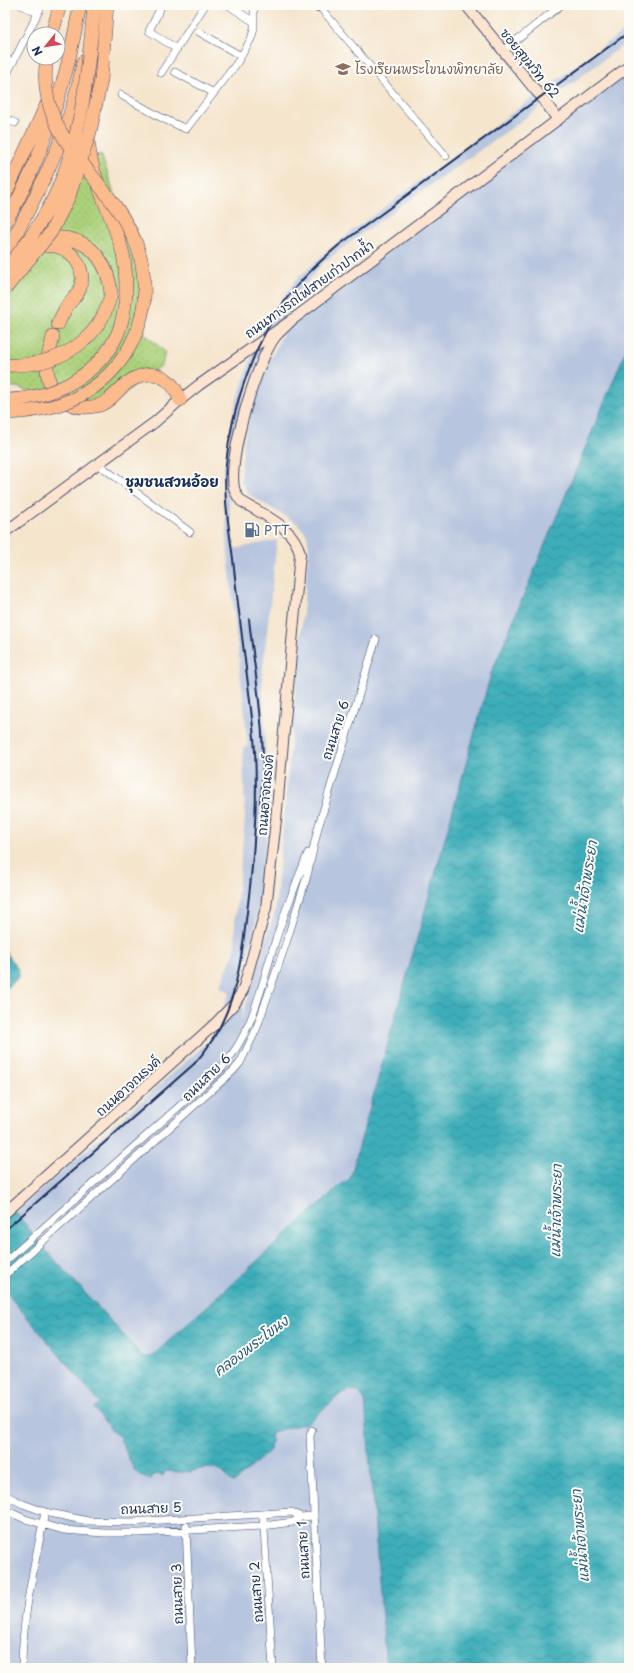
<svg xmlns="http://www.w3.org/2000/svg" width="634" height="1673" viewBox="0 0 634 1673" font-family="'Playpen Sans','Playpen Sans Thai',sans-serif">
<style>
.industrial{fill:#b7c5de}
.grass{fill:url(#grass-dots);stroke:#64806c}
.water{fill:url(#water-waves);stroke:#2c6e8c}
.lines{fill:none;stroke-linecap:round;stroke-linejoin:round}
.street-casing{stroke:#3c4a6f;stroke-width:8}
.secondary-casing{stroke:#3c4a6f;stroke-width:12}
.highway-casing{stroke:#3c4a6f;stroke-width:14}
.street{stroke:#fff;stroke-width:7}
.secondary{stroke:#fde4d1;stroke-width:10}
.highway{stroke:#fbbb8d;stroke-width:13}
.rail{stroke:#1b2f5e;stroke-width:2}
.highway-bridge-casing{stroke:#3c4a6f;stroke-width:14;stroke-linecap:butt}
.highway-bridge{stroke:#fbbb8d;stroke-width:13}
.labels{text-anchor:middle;stroke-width:4;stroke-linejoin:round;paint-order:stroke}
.street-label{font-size:13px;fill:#1b2f5e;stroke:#fdfcf7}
.education-label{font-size:13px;fill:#785e54;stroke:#fdfcf7;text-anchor:start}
.service-label{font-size:13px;fill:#4e5e75;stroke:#fdfcf7;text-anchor:start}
.neighbourhood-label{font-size:14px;font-weight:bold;fill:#1b2f5e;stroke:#fdfcf7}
.water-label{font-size:14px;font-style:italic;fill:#275b7e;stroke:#fdfcf7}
</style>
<defs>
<pattern id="grass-dots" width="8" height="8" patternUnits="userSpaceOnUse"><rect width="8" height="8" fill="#acd17a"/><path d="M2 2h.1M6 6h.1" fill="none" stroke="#93b46c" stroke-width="1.8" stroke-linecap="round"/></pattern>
<pattern id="water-waves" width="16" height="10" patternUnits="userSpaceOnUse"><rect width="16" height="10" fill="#3eaeb9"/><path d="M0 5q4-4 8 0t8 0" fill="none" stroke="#338e9a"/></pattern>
</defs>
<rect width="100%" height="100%" fill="#fdfcf7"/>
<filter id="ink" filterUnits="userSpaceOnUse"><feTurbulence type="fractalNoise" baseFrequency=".025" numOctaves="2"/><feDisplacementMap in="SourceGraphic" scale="8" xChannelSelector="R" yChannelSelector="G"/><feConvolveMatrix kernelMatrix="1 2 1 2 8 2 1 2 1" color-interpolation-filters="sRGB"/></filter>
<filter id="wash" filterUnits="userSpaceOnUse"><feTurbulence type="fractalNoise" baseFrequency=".012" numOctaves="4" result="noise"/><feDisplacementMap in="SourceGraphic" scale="16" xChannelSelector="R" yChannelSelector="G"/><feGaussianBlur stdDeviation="0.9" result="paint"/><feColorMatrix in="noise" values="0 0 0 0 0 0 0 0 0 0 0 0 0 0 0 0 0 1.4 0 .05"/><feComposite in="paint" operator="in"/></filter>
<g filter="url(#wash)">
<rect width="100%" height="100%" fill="#f5e5cd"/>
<path class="industrial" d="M629 27V41L510 129 360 235 323 263 304 286 259 358 247 387 235 427 231 447 227 490 234 549 277 540 262 677 266 765 273 768 261 895 256 922 239 990 243 1009 240 1024 275 911 309 548 307 535 298 524 248 494 241 481 244 441 259 383 286 327 629 73V343L491 674 350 1179 343 1183 161 1348 150 1357H145L44 1248 15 1213 210 1040 230 992 220 987 235 950V919L245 819 243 747 248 746 228 555 223 473 236 403 255 348 267 321 295 281 322 256 353 230Z
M5 1290 10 1297 100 1403 94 1408 113 1432 119 1436 134 1470 140 1475 150 1479 157 1474 163 1476 164 1471 182 1472 188 1471 189 1472 208 1467 218 1470 229 1480 233 1482 272 1432 307 1423 343 1392 352 1390 363 1396 365 1401 386 1668H5Z"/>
<path class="grass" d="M101 154 115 196 142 243 144 333 165 352 162 365 102 410 80 408 17 387H5V300L62 222 82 161Z"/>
<path class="water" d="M629 343V1668H386L365 1401 360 1393 352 1390 343 1392 307 1423 272 1432 270 1450 235 1482C229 1481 229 1479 225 1475 214 1464 202 1469 189 1472L188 1471 182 1472 165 1471 163 1476C158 1474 154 1473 151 1479L140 1475 134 1470 119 1436 113 1432 94 1408 100 1403 10 1297 5 1290V1199L44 1248 142 1355C149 1361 155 1353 161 1348L343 1183 350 1179 491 674Z
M5 951C16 971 30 970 5 990Z"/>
</g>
<g filter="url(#ink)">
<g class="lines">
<g class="street-casing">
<path id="street" d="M21 5 38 13
M162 5 149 31 177 49
M228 5 254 22
M319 6 446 156
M199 32 241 56
M503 51 561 5
M5 58 13 63
M175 72 214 93
M161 73 205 5
M5 78 42 5
M121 95 162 118 186 129 237 63 251 39 254 29V5
M5 118 15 123
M98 464 190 532
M5 1262 222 1068C256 1026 260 988 276 939 285 910 297 882 308 853
M5 1275 233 1071 240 1063 256 1030 286 943 307 876 318 828 376 639
M312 1430 310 1436 322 1668
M5 1495 23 1504 45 1512 88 1521 130 1522 292 1512 301 1517 313 1516
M5 1510 25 1519 63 1530 104 1533H140L263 1526 293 1522 301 1517
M263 1514 273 1668
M186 1526 192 1668
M22 1668C22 1615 35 1564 45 1512"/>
</g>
<g class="secondary-casing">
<path id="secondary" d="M318 5 319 6 321 5
M466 5 536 91 541 96 558 120
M5 532 155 422 180 400 199 385 292 320 629 66
M5 1213 216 1023 235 1003 243 990 266 908 276 820 300 554C295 527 263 515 241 501 238 497 235 493 234 488 228 456 256 363 275 337 280 331 287 325 292 320"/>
</g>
<g class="highway-casing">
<path id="highway" d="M52 34 60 5
M90 110 98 56
M88 133C88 175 113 214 123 254 126 267 126 280 126 294
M5 195 51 95
M5 223C44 157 67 80 80 5
M39 241C47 236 55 237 63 238 94 241 109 266 111 294
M46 246C68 243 88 266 80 288 78 295 70 301 66 308 63 313 60 319 58 324
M5 254C37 196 72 128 83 62
M53 337C51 346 47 357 47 367 47 393 70 412 96 406 111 403 118 388 130 381 152 367 172 376 180 400"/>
</g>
<use href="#street" class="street"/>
<use href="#secondary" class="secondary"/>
<use href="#highway" class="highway"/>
<path class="rail" d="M249 619C255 677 269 746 260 803
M5 1230 194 1064C232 1023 240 974 246 920 254 860 259 798 254 737 248 678 239 619 233 559 229 528 223 495 226 464 231 409 254 342 287 298 302 278 320 261 339 245L629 32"/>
<g class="highway-bridge-casing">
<path id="highway-bridge" d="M5 270C18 255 30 239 41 221 80 160 88 76 94 5
M5 289 51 232 69 196 90 132 101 80 107 5
M5 365C54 367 99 345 111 294
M5 400C51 399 98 377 118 333 123 320 125 307 126 294
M5 413C50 411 88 401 118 364 132 347 142 323 144 301 145 281 143 259 135 241 108 176 33 137 47 58"/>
</g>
<use href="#highway-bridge" class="highway-bridge"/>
</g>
</g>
<defs>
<g id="school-bare" transform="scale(1.2)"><path d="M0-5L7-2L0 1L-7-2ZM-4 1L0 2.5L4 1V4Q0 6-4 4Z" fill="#8d6e63" stroke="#fdfcf7" stroke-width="2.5" paint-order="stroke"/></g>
<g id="fuel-bare" transform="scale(1.2)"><path d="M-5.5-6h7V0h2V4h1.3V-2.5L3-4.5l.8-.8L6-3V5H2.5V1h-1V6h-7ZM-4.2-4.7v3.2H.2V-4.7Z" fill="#5c6f8a" stroke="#fdfcf7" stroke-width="2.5" paint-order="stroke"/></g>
</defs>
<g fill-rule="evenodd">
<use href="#school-bare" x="343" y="69"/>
<use href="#fuel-bare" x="252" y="530"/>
</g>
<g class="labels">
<g class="street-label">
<text transform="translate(530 63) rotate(51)" y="5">ซอยสุขุมวิท 62</text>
<text transform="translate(309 289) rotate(-36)" y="5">ถนนทางรถไฟสายเก่าปากน้ำ</text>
<text transform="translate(335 730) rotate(-72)" y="5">ถนนสาย 6</text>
<text transform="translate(265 795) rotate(-85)" y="5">ถนนอาจณรงค์</text>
<text transform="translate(206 1077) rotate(-44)" y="5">ถนนสาย 6</text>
<text transform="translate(128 1086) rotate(-42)" y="5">ถนนอาจณรงค์</text>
<text transform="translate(151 1508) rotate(-2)" y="5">ถนนสาย 5</text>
<text transform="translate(303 1550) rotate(-93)" y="5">ถนนสาย 1</text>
<text transform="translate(256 1592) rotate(-94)" y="5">ถนนสาย 2</text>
<text transform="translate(177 1594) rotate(-92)" y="5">ถนนสาย 3</text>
</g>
<g class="education-label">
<text x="355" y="74">โรงเรียนพระโขนงพิทยาลัย</text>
</g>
<g class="service-label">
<text x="264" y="535">PTT</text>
</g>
<g class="neighbourhood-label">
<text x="172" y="487">ชุมชนสวนอ้อย</text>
</g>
<g class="water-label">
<text transform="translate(585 887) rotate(-81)" y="5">แม่น้ำเจ้าพระยา</text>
<text transform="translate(556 1211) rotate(-89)" y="5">แม่น้ำเจ้าพระยา</text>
<text transform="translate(251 1346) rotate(-37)" y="5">คลองพระโขนง</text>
<text transform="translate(580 1536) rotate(-95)" y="5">แม่น้ำเจ้าพระยา</text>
</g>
</g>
<rect width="634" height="1673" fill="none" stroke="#fdfcf7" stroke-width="20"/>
<g transform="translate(46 46) rotate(240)"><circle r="19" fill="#fdfcf7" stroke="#a3aaba"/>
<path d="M0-3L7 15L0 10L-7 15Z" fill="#d1495b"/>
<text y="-6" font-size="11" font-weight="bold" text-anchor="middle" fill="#1b2f5e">N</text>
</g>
</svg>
